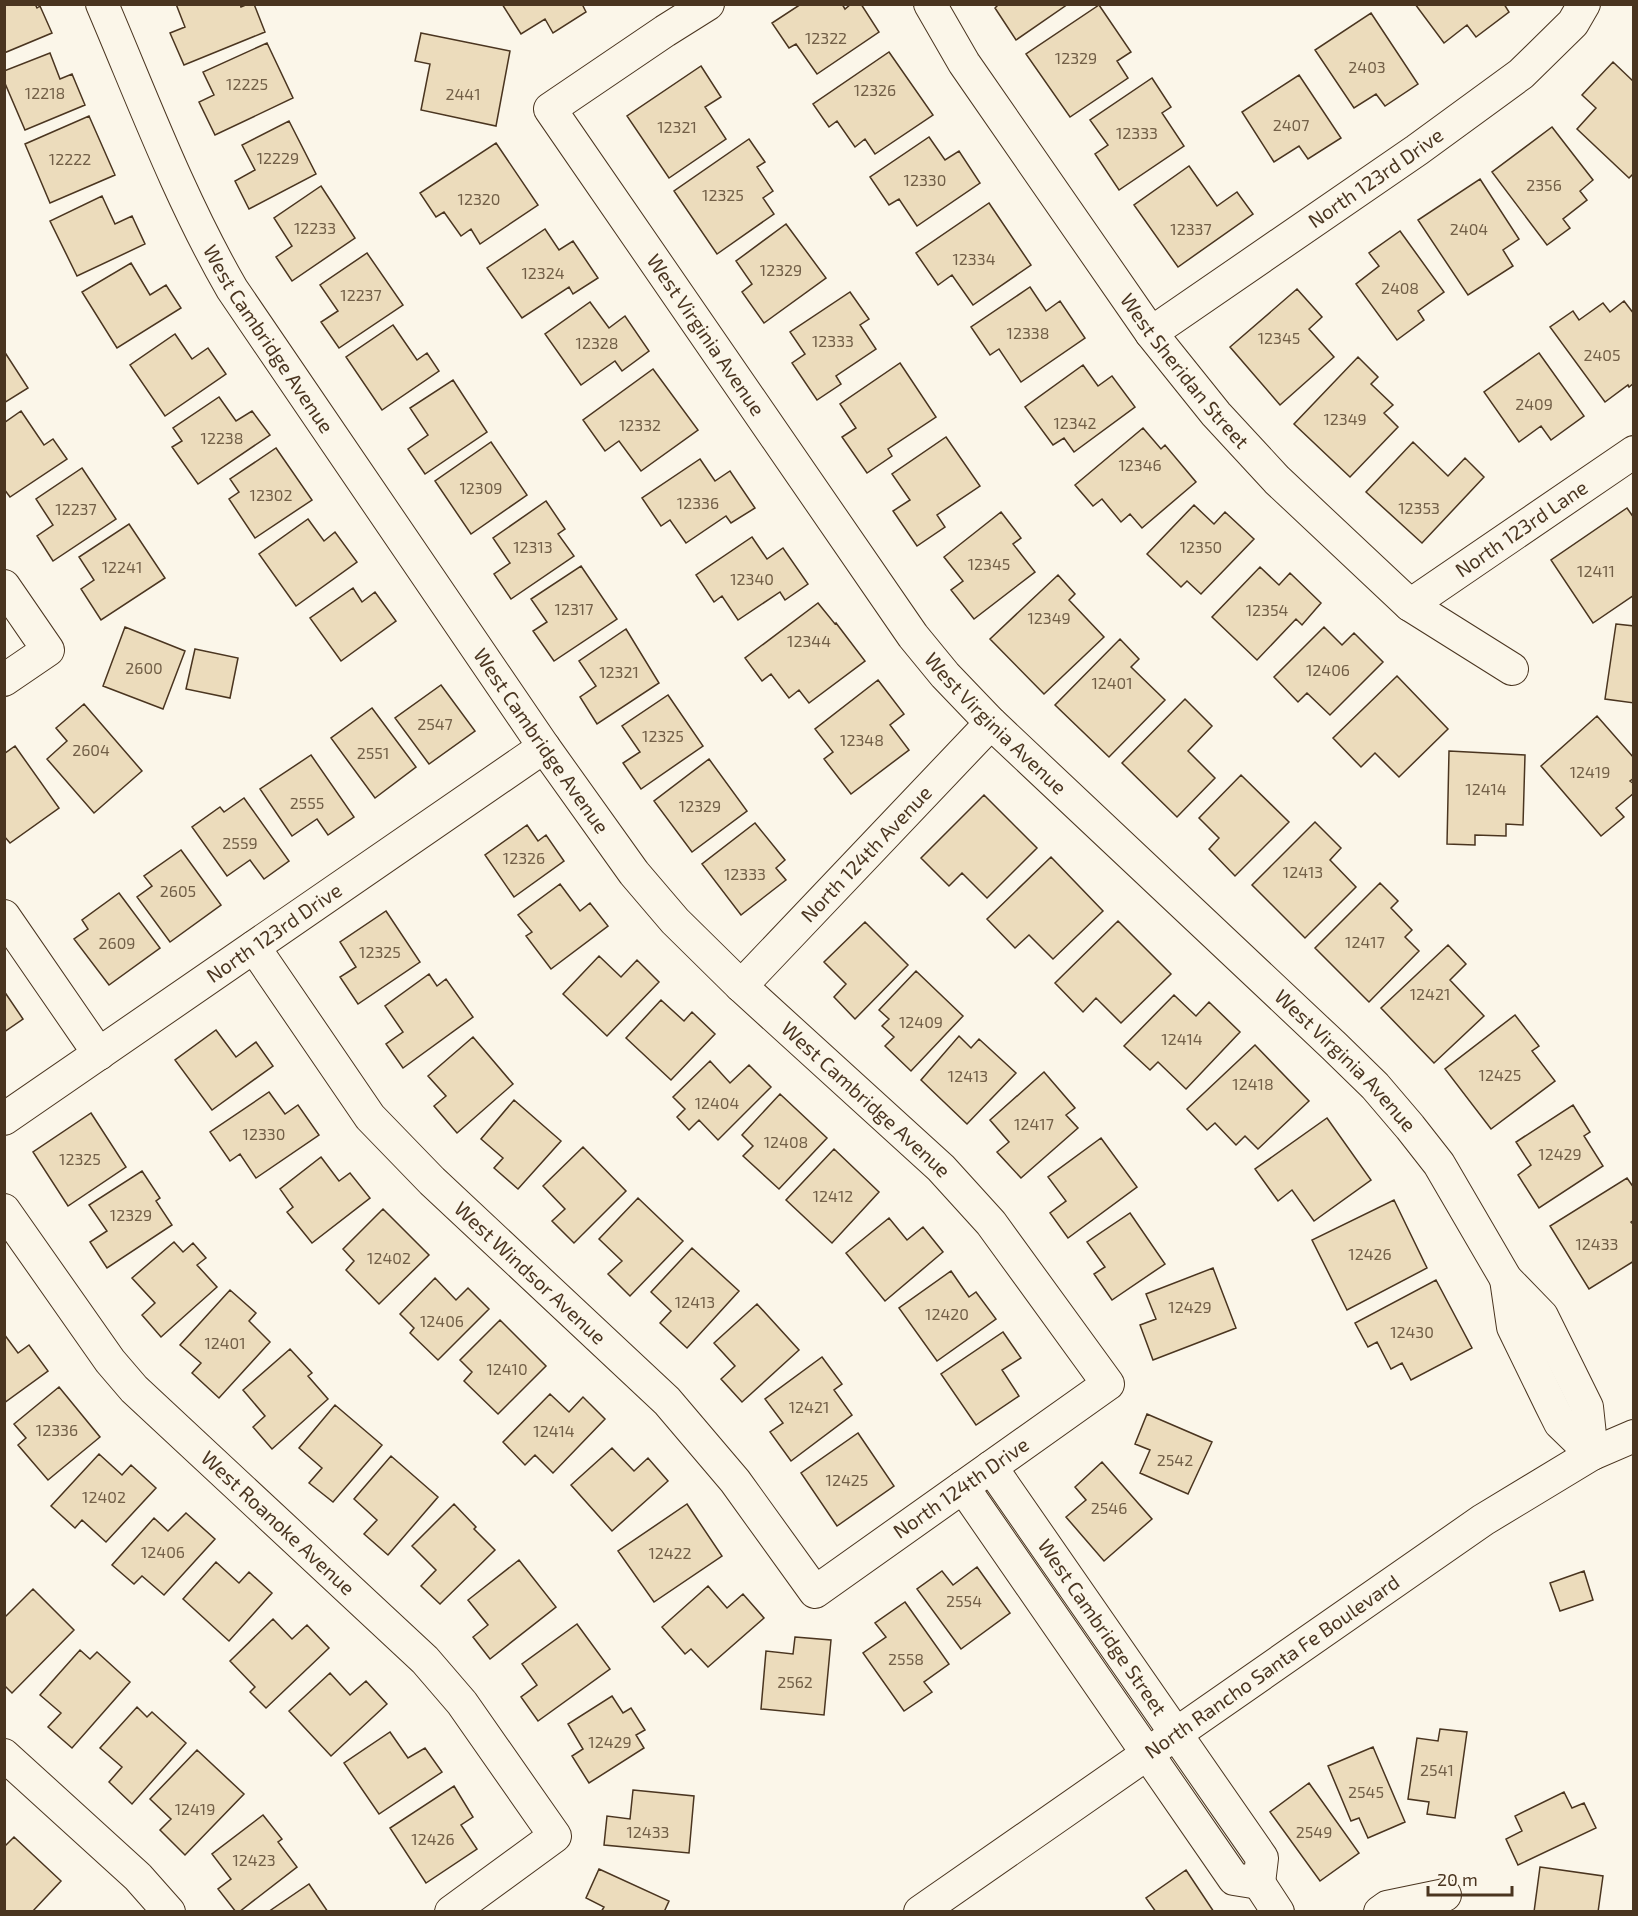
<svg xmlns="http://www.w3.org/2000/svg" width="1638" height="1916" viewBox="0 0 1638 1916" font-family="'Exo 2',sans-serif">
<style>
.building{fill:#ecdcbc;stroke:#4a3520;stroke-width:1.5}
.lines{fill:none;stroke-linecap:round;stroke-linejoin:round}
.minor-casing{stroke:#4a3520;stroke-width:34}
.minor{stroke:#fbf6e9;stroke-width:32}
.labels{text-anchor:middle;stroke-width:4.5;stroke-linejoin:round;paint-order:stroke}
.number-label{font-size:16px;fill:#725f47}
.street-label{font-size:20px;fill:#4a3520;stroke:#fbf6e9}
</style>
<rect width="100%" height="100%" fill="#fbf6e9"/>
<path class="building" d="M4 4H35L37 8 40 6 52 33 4 53Z
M176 4H240L241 7 248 4H254L265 32 184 65 170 33 185 27Z
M502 4H582L586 12 553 33 545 19 521 34Z
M801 4H842L845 9 851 4H861L879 32 817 74 796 44 789 48 772 23Z
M999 4H1068L1016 40 995 8Z
M1415 4H1504L1509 12 1476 37 1467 25 1444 43Z
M1099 5 1131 52 1117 61 1128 78 1070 117 1026 54Z
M1371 13 1418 84 1385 106 1376 94 1354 108 1315 50Z
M421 33 510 51 496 126 421 110 430 64 415 61Z
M267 43 293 98 215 135 199 102 214 95 203 72Z
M889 52 933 115 875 154 865 139 855 147 837 121 829 127 813 104Z
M50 53 60 79 72 74 85 105 25 130 4 81V71Z
M1613 62 1634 82V173L1629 178 1577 129 1596 108 1582 95Z
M701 66 721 97 705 107 726 139 669 178 627 116Z
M1299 75 1341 138 1308 159 1299 146 1274 162 1242 112Z
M1152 78 1171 107 1162 113 1184 146 1119 190 1095 154 1108 145 1090 120Z
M89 116 115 175 50 203 25 144Z
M289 121 316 174 249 209 235 181 255 170 242 145Z
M1552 127 1593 180 1580 191 1587 200 1563 219 1570 228 1547 245 1492 172Z
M929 137 945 160 959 151 980 183 917 226 899 199 889 205 870 177Z
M749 139 765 162 757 167 773 191 763 198 774 214 717 254 674 191Z
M496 143 538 205 480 244 471 229 461 236 444 212 436 217 420 193Z
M1189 166 1217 206 1237 192 1253 214 1178 267 1134 205Z
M1480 179 1519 239 1503 250 1513 266 1468 295 1418 220Z
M321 186 355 238 292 281 276 257 292 246 274 218Z
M102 196 115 224 132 216 145 244 77 276 50 221Z
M989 203 1031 265 973 305 952 275 938 285 916 253Z
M786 224 826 278 764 323 742 292 752 284 736 261Z
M545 229 559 250 573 241 598 278 573 294 569 287 522 318 487 268Z
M1400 231 1444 292 1418 311 1424 320 1397 340 1356 284 1379 266 1369 253Z
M367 253 403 305 339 348 321 322 338 311 320 285Z
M131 263 150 295 166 285 181 308 117 348 82 292Z
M1030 287 1046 311 1060 301 1085 338 1021 382 999 349 990 355 971 327Z
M1297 289 1322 317 1309 329 1334 357 1280 405 1230 347Z
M850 292 869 319 860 325 876 349 836 376 841 384 817 400 792 363 805 354 790 332Z
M1624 301 1634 314V383L1629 387 1628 385 1605 402 1550 327 1573 311 1579 320 1603 303 1610 312Z
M590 302 609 328 625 316 649 351 622 371 615 361 581 385 545 334Z
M393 325 417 360 427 353 439 371 382 410 346 357Z
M175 334 192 359 208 348 226 374 165 416 130 365Z
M4 351 28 388 4 403Z
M1539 353 1584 416 1551 440 1541 426 1519 442 1484 392Z
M1358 357 1378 377 1371 384 1393 405 1384 413 1398 427 1350 477 1294 424Z
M900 363 936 417 888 449 892 456 867 473 842 437 856 428 840 404Z
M1083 365 1098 386 1112 376 1135 407 1074 452 1064 438 1053 445 1025 407Z
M653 369 698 430 641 471 619 441 605 451 583 420Z
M453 380 487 432 425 474 408 449 428 435 410 408Z
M219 397 236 421 252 411 270 435 198 484 172 447 182 441 173 428Z
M21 411 44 445 53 439 67 459 10 497 4 489V423Z
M1143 428 1161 449 1165 445 1196 482 1142 528 1130 514 1121 522 1102 499 1093 506 1075 485Z
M946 437 980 486 937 515 945 527 917 546 893 511 910 500 892 474Z
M491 442 527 495 471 534 435 481Z
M1413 442 1448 476 1465 458 1484 477 1422 543 1366 492Z
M276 448 312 500 255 538 229 499 239 492 230 479Z
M700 459 715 481 730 471 755 508 731 523 726 516 686 543 670 520 661 526 642 498Z
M82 468 116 519 53 561 37 536 53 525 36 499Z
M546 501 565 529 558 534 574 556 511 599 494 574 510 563 493 538Z
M1194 505 1214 524 1225 512 1254 539 1201 594 1187 581 1181 587 1147 554Z
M1627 508 1634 518V595L1593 623 1551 560Z
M1001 512 1021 538 1013 544 1035 572 974 619 951 590 963 581 944 557Z
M308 519 324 541 335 532 357 562 296 606 259 554Z
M129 524 165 578 101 620 81 589 94 580 79 557Z
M752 537 767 559 783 548 808 584 785 600 780 592 738 620 722 596 714 602 696 575Z
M581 566 617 619 554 661 533 631 547 622 531 599Z
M1260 567 1279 585 1290 573 1321 603 1302 625 1296 619 1257 660 1212 617Z
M1058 575 1075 594 1069 600 1104 637 1044 694 990 639Z
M353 588 362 602 375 592 396 621 341 661 310 618Z
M818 603 835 624 836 623 865 661 809 703 799 690 789 698 771 674 762 681 745 658Z
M1616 624 1634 626V703L1605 699Z
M125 627 185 651 163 709 103 686Z
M1324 627 1342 645 1354 633 1383 662 1330 715 1307 693 1298 702 1274 677Z
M626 629 659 683 597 724 580 697 596 686 579 661Z
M1120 639 1139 659 1131 667 1165 700 1109 757 1055 705Z
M195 649 238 658 230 698 186 689Z
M1397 676 1448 729 1399 777 1375 753 1361 767 1333 738Z
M878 680 904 714 890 725 909 750 851 794 824 759 833 752 815 729Z
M441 685 475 731 429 764 395 718Z
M668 695 703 746 641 789 623 763 640 752 622 726Z
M1185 699 1212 726 1188 751 1215 778 1177 817 1122 763Z
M84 704 142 771 94 813 47 759 67 741 56 728Z
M372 708 416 767 375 798 331 738Z
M1597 716 1634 758V778L1630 781 1634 784V793L1616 808 1624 817 1601 836 1541 766Z
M15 746 59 808 10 843 4 836V754Z
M1449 751 1525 755 1523 825 1506 824V836L1475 835V845L1447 844Z
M311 755 354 817 328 835 317 819 292 836 260 789Z
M709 759 747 811 692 852 654 801Z
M1241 775 1289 822 1235 876 1209 849 1219 838 1199 818Z
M984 795 1037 848 987 898 962 873 949 886 921 858Z
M244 798 289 861 264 879 250 860 227 876 192 827 220 807 224 812Z
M1315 822 1341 848 1330 860 1356 887 1305 938 1252 885Z
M755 823 785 860 776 868 786 880 741 915 702 864Z
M527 825 538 841 546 835 564 861 514 897 485 855Z
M181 850 221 905 170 942 137 897 152 886 144 876Z
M1051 857 1103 911 1053 959 1029 935 1015 948 987 919Z
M1380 883 1398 901 1391 908 1412 930 1405 937 1419 951 1369 1002 1315 948Z
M560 884 580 911 590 903 608 926 551 969 526 936 532 932 518 915Z
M119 893 160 948 109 985 74 939 88 929 82 920Z
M386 911 420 962 358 1004 340 977 356 967 340 942Z
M1118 921 1171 974 1121 1023 1096 998 1083 1012 1055 983Z
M865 922 908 965 855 1019 834 997 846 984 824 962Z
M1448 945 1466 964 1450 980 1484 1016 1434 1063 1381 1008Z
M599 956 621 977 637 960 659 982 607 1036 563 994Z
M916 971 963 1016 911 1071 885 1046 894 1037 882 1026 889 1019 879 1010Z
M429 974 437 986 446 979 473 1017 403 1068 386 1044 403 1032 385 1006Z
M4 991 23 1019 4 1032Z
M1174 995 1196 1016 1209 1002 1240 1032 1186 1089 1158 1062 1150 1070 1124 1046Z
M661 1000 684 1021 692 1012 715 1034 671 1080 626 1038Z
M1515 1015 1539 1046 1532 1051 1555 1081 1491 1129 1445 1069Z
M216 1030 236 1057 256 1042 273 1066 212 1110 175 1060Z
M959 1036 971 1048 979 1039 1016 1073 967 1124 921 1080Z
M473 1037 513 1084 457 1133 434 1106 446 1096 428 1076Z
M1255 1045 1309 1101 1258 1149 1245 1136 1236 1145 1215 1123 1207 1130 1187 1109Z
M710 1061 730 1083 749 1065 771 1087 718 1140 699 1120 689 1130 677 1117 685 1109 673 1097Z
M1044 1072 1075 1108 1066 1115 1078 1128 1021 1178 997 1152 1009 1142 990 1120Z
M269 1092 285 1114 298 1105 319 1135 256 1178 240 1154 230 1161 210 1132Z
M780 1094 827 1138 779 1189 743 1156 753 1146 742 1135Z
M514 1100 561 1141 518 1189 494 1168 503 1158 481 1139Z
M1573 1105 1590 1132 1584 1136 1603 1166 1539 1208 1518 1175 1531 1165 1516 1142Z
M91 1113 126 1167 68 1206 33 1152Z
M1327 1118 1371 1180 1314 1221 1292 1190 1278 1201 1255 1169Z
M1101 1138 1137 1187 1068 1238 1050 1213 1066 1201 1048 1177Z
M583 1147 626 1191 574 1243 552 1221 565 1209 543 1186Z
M834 1149 879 1192 832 1243 786 1200Z
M321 1157 339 1181 350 1173 370 1198 312 1243 287 1212 293 1207 280 1189Z
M142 1171 160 1198 156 1201 172 1225 107 1268 90 1242 107 1231 89 1205Z
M1627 1178 1634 1188V1220L1631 1222 1634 1225V1261L1589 1289 1550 1226Z
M638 1198 683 1241 630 1296 608 1274 622 1261 599 1239Z
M1394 1200 1427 1268 1347 1310 1312 1240Z
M383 1209 429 1255 379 1304 346 1270 354 1261 343 1249Z
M1130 1213 1165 1264 1112 1300 1094 1274 1105 1267 1087 1242Z
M889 1218 907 1240 923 1227 943 1252 885 1301 846 1253Z
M174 1242 183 1252 193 1243 206 1258 197 1265 217 1287 161 1337 142 1315 155 1303 132 1278Z
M692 1248 739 1291 687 1348 660 1323 671 1311 651 1292Z
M1213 1268 1236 1328 1153 1360 1140 1325 1156 1319 1146 1294Z
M951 1271 969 1297 976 1292 996 1319 937 1361 899 1308Z
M435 1278 456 1300 468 1288 489 1309 438 1360 410 1333 414 1328 400 1314Z
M1436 1280 1472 1348 1411 1380 1402 1363 1391 1369 1377 1342 1368 1347 1355 1323Z
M230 1290 256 1313 249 1321 270 1342 219 1398 192 1373 201 1363 180 1345Z
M757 1304 799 1350 742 1402 721 1379 735 1366 714 1343Z
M500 1320 546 1366 498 1414 464 1381 472 1372 460 1360Z
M1003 1332 1021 1358 1002 1370 1019 1396 976 1425 941 1374Z
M4 1334 18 1353 29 1345 48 1371 4 1403Z
M290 1349 312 1373 308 1376 328 1399 272 1449 253 1427 265 1416 243 1390Z
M822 1357 842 1384 834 1390 852 1415 791 1461 770 1432 783 1423 765 1399Z
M59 1387 100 1437 48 1480 18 1445 26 1438 14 1424Z
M550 1394 569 1412 583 1397 605 1419 553 1473 535 1455 525 1465 503 1442Z
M335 1405 382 1445 333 1502 309 1483 322 1468 299 1448Z
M1147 1414 1212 1442 1188 1494 1140 1473 1150 1450 1135 1444Z
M858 1433 894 1486 837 1526 801 1473Z
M612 1448 634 1471 648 1458 668 1481 612 1531 571 1485Z
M99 1454 122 1475 131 1465 156 1488 106 1542 82 1520 75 1528 51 1506Z
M391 1456 438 1497 388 1555 364 1534 377 1520 354 1499Z
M1102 1462 1152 1519 1104 1561 1066 1517 1086 1500 1075 1487Z
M454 1504 476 1527 474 1529 495 1550 440 1604 421 1586 436 1570 412 1546Z
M687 1504 722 1556 654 1602 618 1551Z
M186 1513 215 1539 164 1595 142 1576 134 1584 112 1565 154 1518 168 1531Z
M519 1560 556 1607 490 1659 473 1637 488 1625 468 1600Z
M216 1562 239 1583 249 1572 272 1593 229 1641 183 1599Z
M977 1567 1010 1613 961 1649 917 1589 942 1571 953 1585Z
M1584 1571 1593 1600 1560 1611 1550 1583Z
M708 1586 727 1608 743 1594 764 1618 708 1667 691 1649 685 1654 662 1627Z
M33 1589 74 1630 12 1693 4 1685V1618Z
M905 1602 949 1664 924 1682 932 1692 904 1711 863 1653 886 1637 875 1623Z
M273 1619 292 1639 307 1625 329 1648 266 1708 250 1692 255 1687 230 1661Z
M577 1624 610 1669 538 1721 521 1697 537 1685 522 1664Z
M795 1637 831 1640 824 1715 761 1709 766 1651 793 1654Z
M80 1650 90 1659 97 1652 130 1682 72 1748 48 1727 61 1713 40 1695Z
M330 1673 350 1695 366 1681 387 1704 331 1756 289 1711Z
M612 1696 623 1713 631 1708 645 1730 636 1735 644 1748 589 1783 572 1756 583 1749 568 1724Z
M137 1707 147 1717 152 1712 186 1743 132 1804 109 1782 122 1767 100 1748Z
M1440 1729 1467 1732 1455 1818 1427 1814 1429 1802 1408 1799 1417 1738 1438 1741Z
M390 1732 408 1758 425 1748 442 1772 379 1814 344 1763Z
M1373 1747 1405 1822 1368 1838 1359 1818 1351 1821 1328 1766Z
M197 1750 244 1794 185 1855 160 1830 171 1819 150 1799Z
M1309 1783 1359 1853 1320 1881 1270 1812Z
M454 1786 473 1817 461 1825 477 1849 426 1883 390 1828Z
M633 1790 694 1796 689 1853 604 1845 607 1816 630 1819Z
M1564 1792 1572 1808 1584 1803 1596 1828 1518 1865 1506 1839 1522 1831 1515 1816Z
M263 1815 282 1839 278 1842 297 1867 239 1912H236L218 1889 231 1879 212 1854Z
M14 1837 61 1881 32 1912H4V1847Z
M1540 1867 1603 1876 1598 1912H1534Z
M599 1869 669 1901 664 1912H601L604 1907 586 1898Z
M1186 1870 1214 1912H1156L1146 1898Z
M309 1884 328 1912H268Z"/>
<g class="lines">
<g class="minor-casing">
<g id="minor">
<path id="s1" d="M102 4C143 100 180 199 232 289L544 747 634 873 675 921 741 986 941 1168 991 1223 1108 1384 815 1592 735 1481 667 1401 432 1181 370 1117 254 947"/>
<path id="s2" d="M708 4 665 31 550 109 913 636 945 675 991 723 1334 1046 1375 1086 1410 1127 1439 1164 1506 1279 1542 1316 1587 1407 1592 1454"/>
<path id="s3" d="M930 4 964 63 1151 333 1216 414 1277 480 1410 605 1512 669"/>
<path id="s4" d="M1151 333 1417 150 1521 74 1573 23 1584 4"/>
<path d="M4 586 48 650 4 680"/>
<path id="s5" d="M1410 605 1634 452"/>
<path d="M4 916 99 1054"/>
<path id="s6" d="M741 986 991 723"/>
<path id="s7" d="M4 1119 544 747"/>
<path id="s8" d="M4 1210 110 1361 134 1389 425 1660 462 1703 555 1836 451 1912"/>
<path d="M1506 1279 1513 1327 1551 1405 1560 1423 1592 1454"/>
<path id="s9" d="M991 1467 1262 1858 1259 1883"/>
<path d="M963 1487 1234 1879 1259 1883"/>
<path d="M4 1755 138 1877 169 1912"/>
<path d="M1259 1883 1278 1912"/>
<path id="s10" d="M920 1912 1483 1520 1592 1454 1634 1436"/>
<path d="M1380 1912 1387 1907 1445 1895"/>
</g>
</g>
<use href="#minor" class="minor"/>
</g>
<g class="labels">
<g class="number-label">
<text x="826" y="44">12322</text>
<text x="1076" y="64">12329</text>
<text x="1367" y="73">2403</text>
<text x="247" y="90">12225</text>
<text x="875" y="96">12326</text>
<text x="45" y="99">12218</text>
<text x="463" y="100">2441</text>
<text x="1291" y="131">2407</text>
<text x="677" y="133">12321</text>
<text x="1137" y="139">12333</text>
<text x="278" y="164">12229</text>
<text x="70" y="165">12222</text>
<text x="925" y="186">12330</text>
<text x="1544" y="191">2356</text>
<text x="723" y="201">12325</text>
<text x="479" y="205">12320</text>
<text x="315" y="234">12233</text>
<text x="1191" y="235">12337</text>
<text x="1469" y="235">2404</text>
<text x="974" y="265">12334</text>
<text x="781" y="276">12329</text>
<text x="543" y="279">12324</text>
<text x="1400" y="294">2408</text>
<text x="361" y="301">12237</text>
<text x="1028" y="339">12338</text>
<text x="1279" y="344">12345</text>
<text x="833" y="347">12333</text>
<text x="597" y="349">12328</text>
<text x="1602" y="361">2405</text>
<text x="1534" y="410">2409</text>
<text x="1345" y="425">12349</text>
<text x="1075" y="429">12342</text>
<text x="640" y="431">12332</text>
<text x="222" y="444">12238</text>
<text x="1140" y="471">12346</text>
<text x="481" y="494">12309</text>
<text x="271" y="501">12302</text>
<text x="698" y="509">12336</text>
<text x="1419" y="514">12353</text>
<text x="76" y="515">12237</text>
<text x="533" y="553">12313</text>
<text x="1201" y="553">12350</text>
<text x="989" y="570">12345</text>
<text x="122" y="573">12241</text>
<text x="1596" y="577">12411</text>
<text x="752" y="585">12340</text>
<text x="574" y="615">12317</text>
<text x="1267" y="616">12354</text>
<text x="1049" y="624">12349</text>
<text x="809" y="647">12344</text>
<text x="144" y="674">2600</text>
<text x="1328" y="676">12406</text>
<text x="619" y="678">12321</text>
<text x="1112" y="689">12401</text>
<text x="435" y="730">2547</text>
<text x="663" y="742">12325</text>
<text x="862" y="746">12348</text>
<text x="91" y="756">2604</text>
<text x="373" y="759">2551</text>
<text x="1590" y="778">12419</text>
<text x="1486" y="795">12414</text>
<text x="307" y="809">2555</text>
<text x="700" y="812">12329</text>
<text x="240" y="849">2559</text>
<text x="524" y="864">12326</text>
<text x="1303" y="878">12413</text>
<text x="745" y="880">12333</text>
<text x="178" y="897">2605</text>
<text x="1365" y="948">12417</text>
<text x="117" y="949">2609</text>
<text x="380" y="958">12325</text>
<text x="1430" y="1000">12421</text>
<text x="921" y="1028">12409</text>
<text x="1182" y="1045">12414</text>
<text x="1500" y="1081">12425</text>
<text x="968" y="1082">12413</text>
<text x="1253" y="1090">12418</text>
<text x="717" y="1109">12404</text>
<text x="1034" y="1130">12417</text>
<text x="264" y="1140">12330</text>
<text x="786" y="1148">12408</text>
<text x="1560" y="1160">12429</text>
<text x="80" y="1165">12325</text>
<text x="833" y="1202">12412</text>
<text x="131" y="1221">12329</text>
<text x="1597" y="1250">12433</text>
<text x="1370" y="1260">12426</text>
<text x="389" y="1264">12402</text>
<text x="695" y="1308">12413</text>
<text x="1190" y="1313">12429</text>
<text x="947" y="1320">12420</text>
<text x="442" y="1327">12406</text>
<text x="1412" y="1338">12430</text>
<text x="225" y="1349">12401</text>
<text x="507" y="1375">12410</text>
<text x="809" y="1413">12421</text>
<text x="57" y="1436">12336</text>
<text x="554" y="1437">12414</text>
<text x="1175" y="1466">2542</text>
<text x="847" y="1486">12425</text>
<text x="104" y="1503">12402</text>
<text x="1109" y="1514">2546</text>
<text x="163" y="1558">12406</text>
<text x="670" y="1559">12422</text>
<text x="964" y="1607">2554</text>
<text x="906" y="1665">2558</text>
<text x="795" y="1688">2562</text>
<text x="610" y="1748">12429</text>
<text x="1437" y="1776">2541</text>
<text x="1366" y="1798">2545</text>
<text x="195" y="1815">12419</text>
<text x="648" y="1838">12433</text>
<text x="1314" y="1838">2549</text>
<text x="433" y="1845">12426</text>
<text x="254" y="1866">12423</text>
</g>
<g class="street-label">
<text dy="7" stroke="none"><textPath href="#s4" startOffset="273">North 123rd Drive</textPath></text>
<text dy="7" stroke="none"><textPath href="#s2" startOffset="464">West Virginia Avenue</textPath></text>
<text dy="7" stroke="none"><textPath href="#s1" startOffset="375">West Cambridge Avenue</textPath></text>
<text dy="7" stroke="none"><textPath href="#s3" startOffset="447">West Sheridan Street</textPath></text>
<text dy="7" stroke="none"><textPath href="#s5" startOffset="135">North 123rd Lane</textPath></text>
<text dy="7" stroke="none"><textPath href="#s2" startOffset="950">West Virginia Avenue</textPath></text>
<text dy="7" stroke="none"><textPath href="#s1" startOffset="861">West Cambridge Avenue</textPath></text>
<text dy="7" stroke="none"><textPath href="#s6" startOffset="182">North 124th Avenue</textPath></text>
<text dy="7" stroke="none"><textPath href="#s7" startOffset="328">North 123rd Drive</textPath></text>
<text dy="7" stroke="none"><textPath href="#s2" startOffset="1436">West Virginia Avenue</textPath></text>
<text dy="7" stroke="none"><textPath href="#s1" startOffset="1347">West Cambridge Avenue</textPath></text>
<text transform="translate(530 1273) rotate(43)" y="7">West Windsor Avenue</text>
<text transform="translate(961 1488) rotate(-35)" y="7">North 124th Drive</text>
<text dy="7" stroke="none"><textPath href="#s8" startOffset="418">West Roanoke Avenue</textPath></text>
<text dy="7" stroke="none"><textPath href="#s9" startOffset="195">West Cambridge Street</textPath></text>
<text dy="7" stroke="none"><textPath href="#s10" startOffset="429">North Rancho Santa Fe Boulevard</textPath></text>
</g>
</g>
<rect width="1638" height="1916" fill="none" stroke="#4a3520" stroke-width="12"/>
<path d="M1428 1886v9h84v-9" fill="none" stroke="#4a3520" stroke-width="3"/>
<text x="1437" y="1886" font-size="18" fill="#4a3520" stroke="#fbf6e9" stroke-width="4.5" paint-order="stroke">20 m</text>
</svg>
